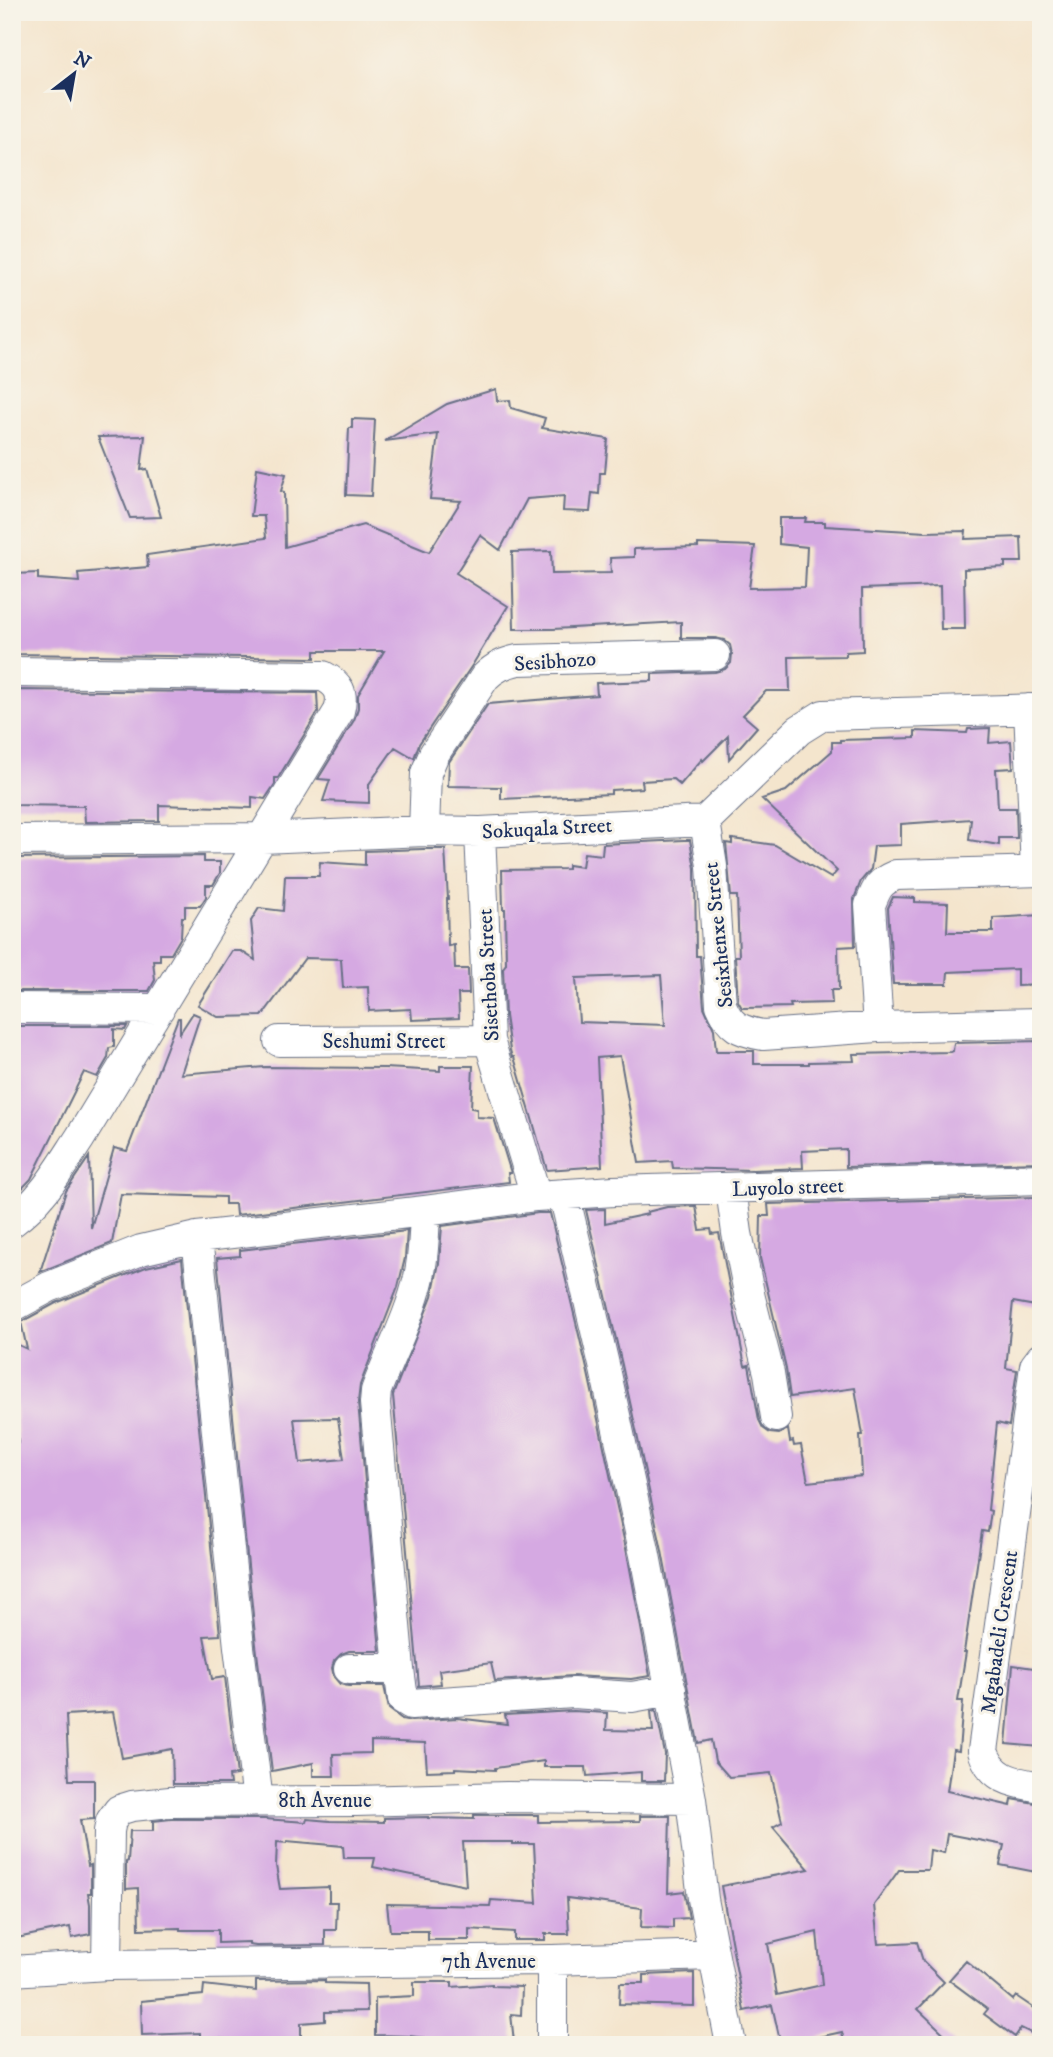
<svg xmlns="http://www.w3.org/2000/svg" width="1053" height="2057" viewBox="0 0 1053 2057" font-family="'IM FELL DW Pica',serif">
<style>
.building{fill:#d5a9e2;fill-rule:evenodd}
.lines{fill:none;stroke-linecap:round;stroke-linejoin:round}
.minor-casing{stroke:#676f85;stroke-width:32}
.minor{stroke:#fff;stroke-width:30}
.labels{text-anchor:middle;stroke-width:6;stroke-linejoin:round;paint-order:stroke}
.street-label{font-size:21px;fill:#1b2f5e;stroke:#f7f3e8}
</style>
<rect width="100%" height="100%" fill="#f7f3e8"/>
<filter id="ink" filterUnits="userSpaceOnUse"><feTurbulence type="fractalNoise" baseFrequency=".0143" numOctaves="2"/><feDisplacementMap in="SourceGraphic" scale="14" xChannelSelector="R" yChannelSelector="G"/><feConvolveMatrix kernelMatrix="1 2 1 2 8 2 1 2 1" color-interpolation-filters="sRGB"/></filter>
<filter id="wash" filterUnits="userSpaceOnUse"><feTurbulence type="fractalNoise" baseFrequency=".00686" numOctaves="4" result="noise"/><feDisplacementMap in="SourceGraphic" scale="28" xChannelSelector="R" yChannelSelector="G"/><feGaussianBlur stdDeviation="1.57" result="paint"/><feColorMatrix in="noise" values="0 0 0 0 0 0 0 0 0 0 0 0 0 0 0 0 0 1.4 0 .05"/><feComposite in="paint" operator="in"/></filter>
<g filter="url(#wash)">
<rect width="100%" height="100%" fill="#f4e5cd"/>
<g id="blocks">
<path class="building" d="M496 389 497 401 510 400 511 408 545 418 542 428 608 439 605 473H600L599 494 592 493 590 512 563 511 564 496 527 499 500 550 480 535 456 573 508 606 473 664 419 744 414 758 395 747 369 784V803L323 801 330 780 318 779 354 720 358 708V695L384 651H315V658L12 654V607H16L14 574 38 573V579L79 582 78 573 148 567 147 555 266 538 264 516H251L257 468 286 474 281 491 284 492 285 547 363 525 429 552 461 501 430 499 438 434 385 441 447 404Z
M352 419 375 420 371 496 346 495 349 428H352Z
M145 436 141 470 147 469 161 517 130 518 98 437Z
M779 518H806L805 522H825V526L926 532 966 531 965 539 1021 537 1022 562H1005V567L964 569 965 629H941L940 586 862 589 863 651 846 652V656L789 657 790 691H766L743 715 757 727 729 759 728 736 703 761 702 759 680 785 673 779 642 781 643 788 611 790V794L501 799V787L448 786 449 762 488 704 597 695 596 683 652 681V674L715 672 725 669 731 663 732 654 730 645 724 640 715 638H681V622L553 629H514L512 552 551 551 552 574 611 573 610 558 634 557V549L698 547V544L755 546 749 588 805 587 807 547 779 544Z
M12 690 317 693 318 712 278 778H275V784L265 799 252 797V808L159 805V821L85 822 84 806 12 805Z
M990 728 989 743 1011 741 1013 768 996 769 998 808H1016L1017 838H999V845L969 840 971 819 901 824V845L874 846 871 869 861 881 854 899 855 946 838 947 839 990H831L832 1003 790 1004 791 1007 742 1008 738 1001 735 956H739L737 896H731L726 843 732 844V839L775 845 831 878 837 871 762 799 786 791 832 751V742H840V740L915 738V731L967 733 968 729Z
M684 840H690L695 868 696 956H700L704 1007 714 1029 716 1051H754V1064H809V1062L854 1061 853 1054 951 1052 953 1051 954 1043 1041 1041V1162L846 1167V1149L802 1151 803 1168 753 1170 673 1168 672 1161 639 1163 620 1056 597 1058 602 1166 547 1170 514 1057H512L510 1050 505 1016 503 968 506 964 505 909H503L502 870 568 869V865L582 867 584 853 602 855 603 844ZM661 975 665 1025 579 1022 576 978Z
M424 849H445L448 899H447L448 946 454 945 455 969H468L469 994H458L459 1018 412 1020 411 1009 369 1011 368 987 343 988 341 959 305 958 262 1016 218 1017 198 1005 232 951H241L255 960 251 921 259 908 283 911 285 876H319L320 862 365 865V851Z
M204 856V862H220V873L213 885H206V897L200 906H185V917H182L181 937 171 954H160V960H153L155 980 149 991H14V986L12 987V858Z
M893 897 915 898V902L948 903 947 932H993V918L1041 915V985L1017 986V969L948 972 947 984H893L888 908Z
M193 1013 200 1016 181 1074 265 1067 385 1068 440 1071V1066H473L471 1108 477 1109V1117L494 1118 511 1173H508L509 1182 236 1215 235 1204H225V1197L121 1194 112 1243 40 1272 66 1191 89 1157 91 1228 114 1148 127 1151 178 1018H180V1033Z
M13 1026H127L125 1030 114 1029V1047L109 1048 108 1058 97 1077 84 1072 31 1179 12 1199Z
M1041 1197V1307L1013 1302 1006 1368 1017 1370 1009 1426 997 1423 988 1510 991 1511 988 1532 982 1531 964 1652H966L958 1701H963L959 1751 953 1750 947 1791 1011 1806 1012 1799 1041 1804V1873L1000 1865 1004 1845 947 1834 944 1853 930 1850 928 1870H899L874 1905 878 1944 917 1942 923 1961 944 1982 918 2009 956 2045H845L842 2032 781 2045 772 2005 744 2011 721 1886 809 1869 773 1827 782 1822 771 1773 729 1777 715 1761 711 1740 698 1743 662 1551 622 1365 586 1210 605 1209V1223L648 1214 647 1212 667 1207 696 1206 700 1230 711 1229 712 1234 719 1233 745 1366 749 1365 759 1420 763 1428 770 1433 779 1434 788 1429 790 1442 793 1441 794 1446 801 1445 808 1482 862 1476 860 1435H863L855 1388 790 1397 786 1369 760 1258 761 1216H769L768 1204ZM817 1932 822 1985 777 1995 768 1944Z
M538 1213H550L588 1373 628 1558 650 1676 631 1679 572 1676 495 1681 491 1663 439 1670 441 1684 419 1686 393 1395 432 1296 439 1263 442 1226Z
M407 1231 405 1258 398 1287 360 1385 358 1402 380 1651H349L341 1654 334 1661 332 1668 334 1677 340 1684 348 1686H384L389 1709 402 1719 411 1721 457 1718 507 1724 505 1715 573 1711 607 1713 606 1730 653 1731 651 1711 656 1710 665 1754 664 1781H641V1772L587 1776 586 1767H544V1761L495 1768V1770L455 1768V1770L427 1771 425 1743 371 1741V1753L333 1754 334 1776H313V1763L272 1771 256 1645 217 1258 240 1256V1250ZM338 1418 344 1459 300 1463 294 1419Z
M182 1259 220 1635 204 1636 212 1679 225 1677 237 1775 229 1776 230 1784H173L172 1749 122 1758 113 1712 66 1715 69 1780H94V1819L80 1820 88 1866 91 1865V1893H88L90 1904V1934L72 1938 70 1927 12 1939V1443L18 1442 12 1369V1342L27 1349 21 1322 56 1303 146 1267Z
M1013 1665 1041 1669V1747L1006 1744Z
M474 1815H538V1822L640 1821V1816H670L668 1893 684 1891 689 1918 673 1919V1928L641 1927 642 1908 567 1898 569 1934H545V1940H514V1932L469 1929V1940H428V1931H390L387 1904 490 1906 491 1900 537 1903 534 1844H513V1842H463L466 1886 373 1867 375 1858H344L343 1846 287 1841V1843L277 1842 276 1866 280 1889 329 1887V1902H337L336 1930H325V1945L256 1946 249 1945V1942L218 1943V1930H180V1928L139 1929 138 1888 126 1889V1862L128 1861 130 1831H153V1821L171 1819H264L306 1822 307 1819 330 1821 384 1822V1818L428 1817V1818L474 1819Z
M966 1961 1013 2000 1016 1996 1041 2013V2038L1021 2028 1015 2037 984 2014 988 2009 949 1980Z
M694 1973V2006L619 2004 620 1983H644V1975Z
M325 1980V1983L366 1984 367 2011 325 2012V2021L301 2023V2040L276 2041 200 2038V2033L142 2035 141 2001 203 1995 204 1985 256 1991V1981Z
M414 1982H452V1987L492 1984V1986L522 1987 521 2015 511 2014 514 2042 457 2045V2042L409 2036 375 2035V1998L414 1996Z"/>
</g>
</g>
<g filter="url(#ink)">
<use href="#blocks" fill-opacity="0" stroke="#676f85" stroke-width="2"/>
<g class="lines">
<g class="minor-casing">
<path id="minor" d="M12 672 323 676C339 684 344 693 339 711L80 1138C59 1170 43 1199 12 1222
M1029 709 1036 871
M705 821 712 866 721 1005C730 1027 740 1031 763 1035L878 1027 1041 1023
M424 831 426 773 434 754 485 677C495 667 504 663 518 660L715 655
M480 832 489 1040 536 1196
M12 840 262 838 424 831 480 832 705 821 799 730 823 715 1041 709
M12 1008 159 1009
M878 1027 870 905C877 887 879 882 896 875L1041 871
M279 1041 489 1040
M731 1189 737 1233 750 1298 769 1373 776 1417
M564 1194 605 1369 645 1555 691 1799 703 1899 731 2045
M197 1237 239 1647 258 1801
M12 1307 49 1287 141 1250 197 1237 425 1211 536 1196 614 1191 1041 1179
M1041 1358 1035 1366 983 1751C992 1780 1014 1782 1041 1787
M349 1669H399L403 1699 411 1704 573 1693 632 1697 671 1690
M399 1669 375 1403 376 1391C390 1353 410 1317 419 1277 424 1255 424 1233 425 1211
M552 1960V2045
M107 1965 109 1831 111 1821 119 1810 132 1806 170 1802 356 1801 507 1797 691 1799
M12 1971 107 1965 552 1960 713 1955"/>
</g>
<use href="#minor" class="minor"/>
</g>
</g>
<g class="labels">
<g class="street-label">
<text transform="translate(555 661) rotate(-4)" y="7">Sesibhozo</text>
<text transform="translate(547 828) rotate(-3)" y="7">Sokuqala Street</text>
<text transform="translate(718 935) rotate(-96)" y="7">Sesixhenxe Street</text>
<text transform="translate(488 975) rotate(-93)" y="7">Sisethoba Street</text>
<text x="384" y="1048">Seshumi Street</text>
<text transform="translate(788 1187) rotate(-2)" y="7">Luyolo street</text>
<text transform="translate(999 1632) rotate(-82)" y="7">Mgabadeli Crescent</text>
<text x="325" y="1807">8th Avenue</text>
<text x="489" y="1968">7th Avenue</text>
</g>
</g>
<rect width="1053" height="2057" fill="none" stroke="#f7f3e8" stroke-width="42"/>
<g transform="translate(74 74) rotate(31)" stroke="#f7f3e8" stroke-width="5" paint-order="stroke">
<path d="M0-5L12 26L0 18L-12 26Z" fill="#1b2f5e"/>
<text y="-10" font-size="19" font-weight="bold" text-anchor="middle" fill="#1b2f5e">N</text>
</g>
</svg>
